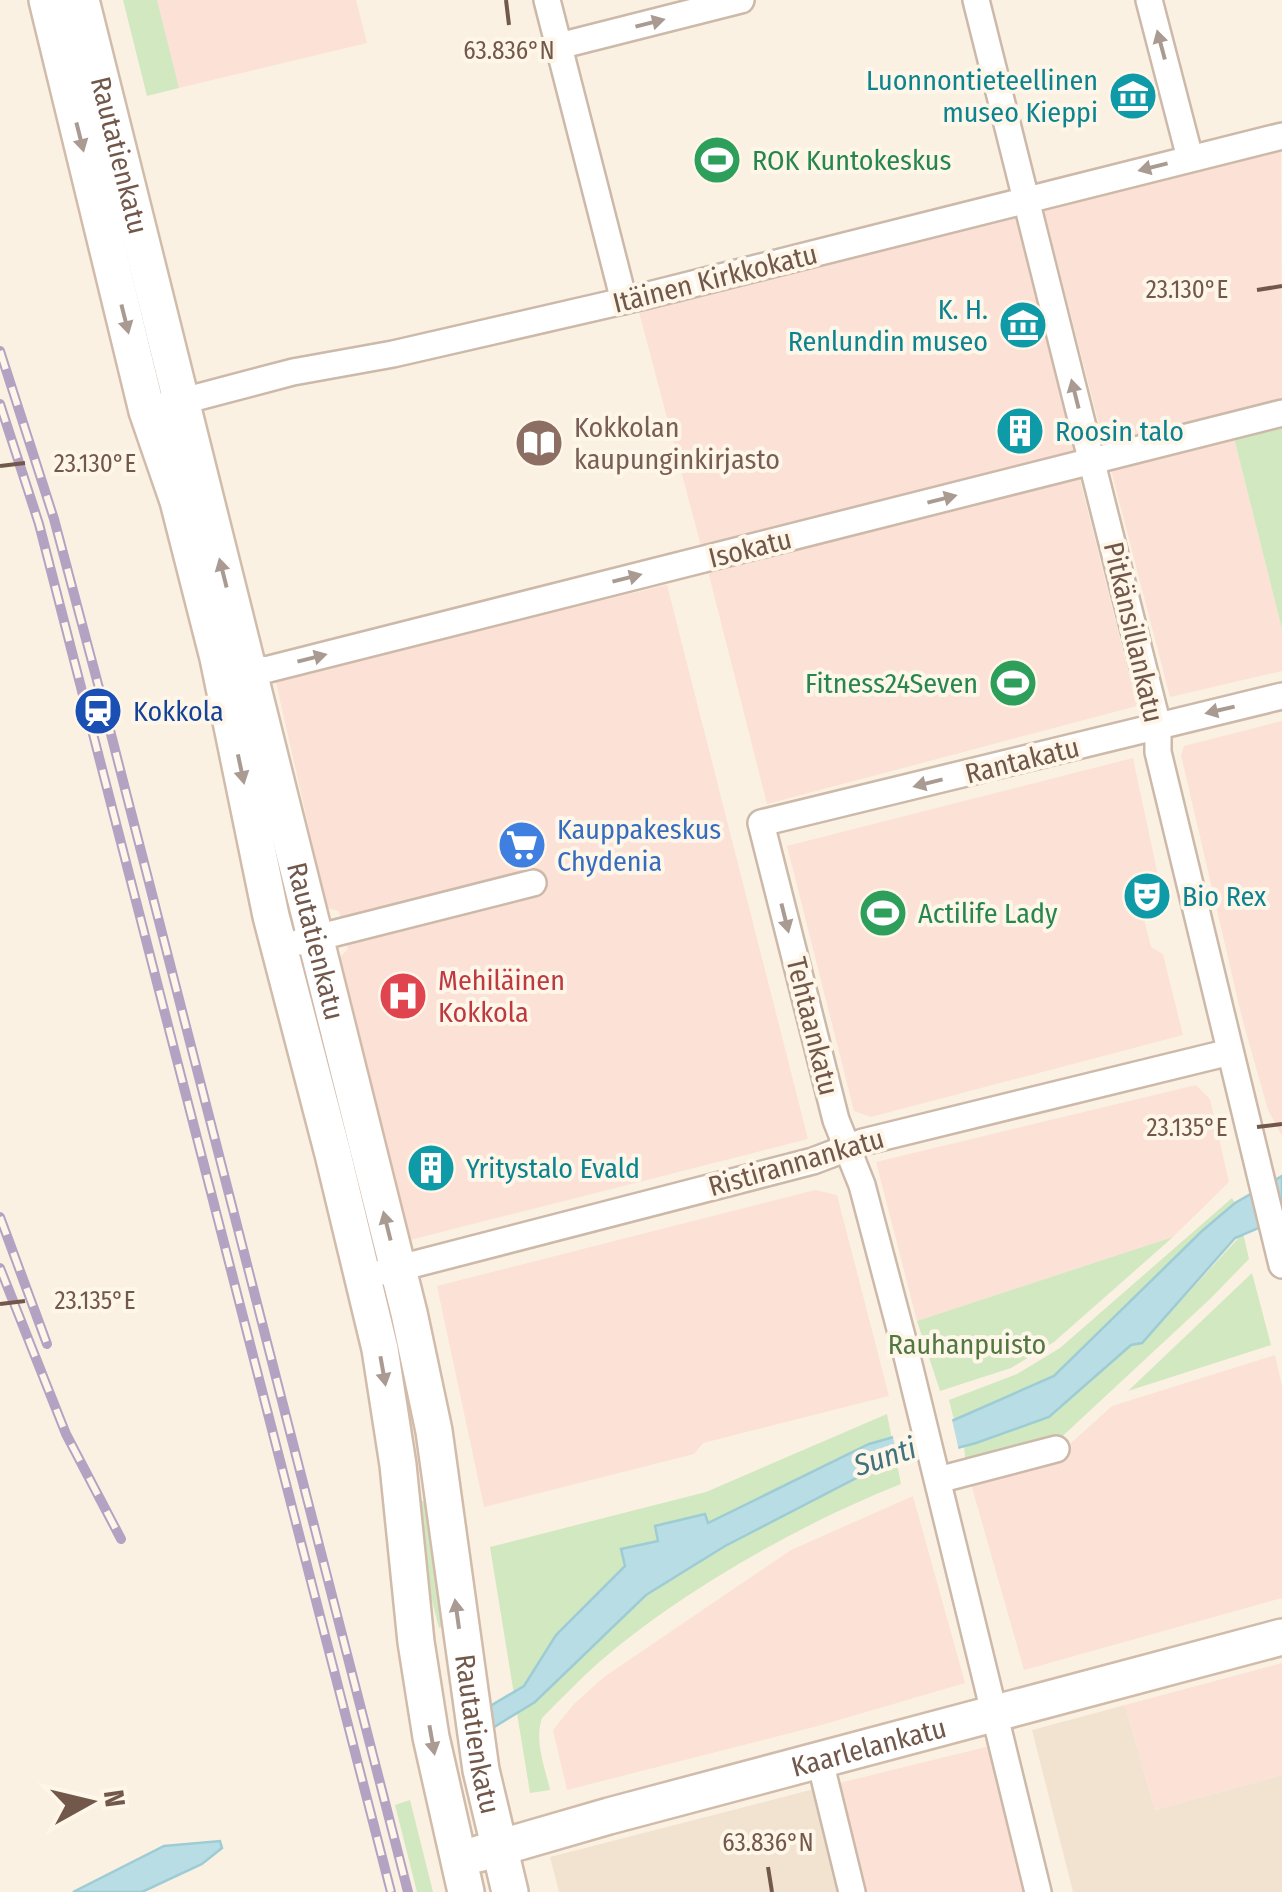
<svg xmlns="http://www.w3.org/2000/svg" width="1282" height="1892" viewBox="0 0 1282 1892" font-family="'Fira Sans Condensed',sans-serif">
<style>
.residential{fill:#f2e3d1}
.commercial{fill:#fbe1d6}
.green{fill:#d1e8c1}
.water{fill:#b8dde4;stroke:#9eccd5;stroke-width:2.5}
.pier{fill:#fbf1e2}
.lines{fill:none;stroke-linecap:round;stroke-linejoin:round}
.minor-casing{stroke:#ccb9a9;stroke-width:30}
.secondary-casing{stroke:#d1bbaa;stroke-width:40}
.minor{stroke:#fff;stroke-width:25}
.secondary{stroke:#fff;stroke-width:35}
.rail-casing{stroke:#b4a2c3;stroke-width:10}
.rail{stroke:#fef6e8;stroke-width:6;stroke-dasharray:19;stroke-linecap:butt}
.oneway{fill:#aa9b92}
.ticks{fill:none;stroke:#72584a;stroke-width:4}
.labels{text-anchor:middle;stroke-width:8;stroke-linejoin:round;paint-order:stroke}
.culture-label{font-size:28px;fill:#0d838f;stroke:#fef6e8;text-anchor:start}
.street-label{font-size:28px;fill:#72584a;stroke:#fef6e8}
.leisure-label{font-size:28px;fill:#27864d;stroke:#fef6e8;text-anchor:start}
.education-label{font-size:28px;fill:#785e54;stroke:#fef6e8;text-anchor:start}
.transit-label{font-size:28px;fill:#164399;stroke:#fef6e8;text-anchor:start}
.shop-label{font-size:28px;fill:#366cbe;stroke:#fef6e8;text-anchor:start}
.health-label{font-size:28px;fill:#be3a42;stroke:#fef6e8;text-anchor:start}
.park-label{font-size:28px;fill:#527842;stroke:#fef6e8}
.water-label{font-size:30px;font-style:italic;fill:#41737e;stroke:#fef6e8}
.ticks-label{font-size:25px;text-anchor:middle;fill:#72584a;stroke:#fef6e8;stroke-width:8;stroke-linejoin:round;paint-order:stroke}
</style>
<rect width="100%" height="100%" fill="#fbf1e2"/>
<path class="residential" d="M1125 1705 1155 1810 1282 1775V1892H1073L1032 1730Z
M818 1788 843 1892H559L550 1857Z"/>
<path class="commercial" d="M157 0H356L367 43 179 88Z
M1281 150 1282 403 1105 448 1044 210Z
M1015 217 1074 452 701 546 639 312Z
M1234 438 1282 629V671L1170 697 1111 470Z
M1079 476 1137 706 767 804 708 571Z
M667 585 808 1139 410 1240 340 957 348 949 339 911 327 908 275 678Z
M1282 721V1136L1268 1110 1242 1018 1181 755 1184 746Z
M1133 758 1164 904 1160 909 1143 915 1151 947 1163 954 1183 1035 871 1117 854 1111 787 846Z
M1196 1085 1210 1099 1229 1182 1173 1237 917 1321 876 1162Z
M815 1190 837 1195 889 1396 703 1443 694 1454 484 1507 437 1286Z
M1275 1355 1282 1386V1598L1024 1670 969 1477 1060 1453 1112 1406Z
M913 1496 965 1683 818 1726 567 1790 553 1730 574 1704 604 1677 791 1550Z
M1282 1663V1775L1155 1810 1125 1705Z
M990 1746 1025 1892H859L831 1785Z"/>
<path class="green" d="M123 0H157L179 88 147 96Z
M1282 426V629L1234 438Z
M1232 1198 1235 1203 1054 1376 954 1420 949 1400 1017 1374 1060 1348Z
M1243 1233 1249 1259 1210 1299 1053 1445 966 1467 964 1446 976 1443 1131 1345 1142 1343Z
M1173 1237 1054 1342 1011 1368 940 1391 917 1321Z
M1252 1273 1271 1345 1128 1391Z
M887 1414 901 1484C800 1524 679 1592 597 1664 578 1681 560 1700 542 1718 534 1741 545 1767 550 1790L530 1793 490 1547 706 1492Z
M417 1498 430 1505 445 1626 439 1628 422 1562Z
M410 1800 433 1892H417L395 1805Z"/>
<path class="water" d="M1282 1176V1218L1235 1238 1142 1343 1131 1345 1049 1417 976 1443 870 1471 725 1546 646 1595 535 1702 491 1729 487 1708 524 1686 556 1635 625 1566 621 1549 658 1541 655 1526 705 1514 708 1523 869 1444 954 1420 1054 1376 1202 1231 1235 1203Z
M220 1841 222 1848 202 1864 142 1892H73L164 1846Z"/>
<path class="pier" d="M951 1415 959 1451 899 1467 892 1432Z"/>
<g class="lines">
<g class="minor-casing">
<path id="minor" d="M547 0 624 301
M976 0 1158 726V752L1282 1265
M1149 0 1190 158
M559 46 741 0
M164 406 293 372 393 354 645 296 1282 136
M237 664 265 670 1282 413
M300 942 533 883
M384 1272 813 1161 863 1142 1230 1052
M938 1480 1056 1449
M820 1761 852 1892
M1038 1892 904 1344 862 1185 836 1120 761 823 1282 696"/>
</g>
<g class="secondary-casing">
<g id="secondary">
<path d="M47 0 147 411 178 501 218 658 271 916 333 1154 380 1349 398 1465 416 1642 431 1737 466 1892"/>
<path id="s1" d="M81 0 409 1313 434 1431 481 1770 510 1892"/>
<path id="s2" d="M478 1854 609 1816 1282 1637"/>
</g>
</g>
<use href="#minor" class="minor"/>
<use href="#secondary" class="secondary"/>
<g class="rail-casing">
<path id="rail" d="M0 351 54 519 103 703 408 1892
M0 404 39 524 391 1892
M0 1217 47 1344
M0 1268 66 1434 121 1539"/>
</g>
<use href="#rail" class="rail"/>
</g>
<defs><path id="oneway-solid" d="M-6-.8H1V-3.2L6.5 0L1 3.2V.8H-6Z" transform="scale(2.5)"/></defs>
<g class="oneway">
<use href="#oneway-solid" transform="translate(650 23) rotate(-14)"/>
<use href="#oneway-solid" transform="translate(1161 45) rotate(-105)"/>
<use href="#oneway-solid" transform="translate(80 137) rotate(76)"/>
<use href="#oneway-solid" transform="translate(1153 167) rotate(166)"/>
<use href="#oneway-solid" transform="translate(125 319) rotate(76)"/>
<use href="#oneway-solid" transform="translate(1075 394) rotate(-104)"/>
<use href="#oneway-solid" transform="translate(942 499) rotate(-14)"/>
<use href="#oneway-solid" transform="translate(223 573) rotate(-104)"/>
<use href="#oneway-solid" transform="translate(627 578) rotate(-14)"/>
<use href="#oneway-solid" transform="translate(312 658) rotate(-14)"/>
<use href="#oneway-solid" transform="translate(1220 710) rotate(167)"/>
<use href="#oneway-solid" transform="translate(241 769) rotate(78)"/>
<use href="#oneway-solid" transform="translate(928 783) rotate(166)"/>
<use href="#oneway-solid" transform="translate(785 918) rotate(76)"/>
<use href="#oneway-solid" transform="translate(387 1226) rotate(-104)"/>
<use href="#oneway-solid" transform="translate(383 1371) rotate(80)"/>
<use href="#oneway-solid" transform="translate(457 1614) rotate(-98)"/>
<use href="#oneway-solid" transform="translate(432 1740) rotate(80)"/>
</g>
<path class="ticks" d="M506 0 509 25M1257 290 1282 286M0 466 25 463M1257 1127 1282 1124M0 1304 25 1301M768 1867 772 1892"/>
<defs>
<g id="museum-disc" transform="scale(2.5)"><circle r="9.5" fill="#0f9aa8" stroke="#fef6e8"/><path d="M0-6L6-3V-2H-6V-3ZM-5-1h2V3h-2ZM-1-1h2V3h-2ZM3-1h2V3H3ZM-6 4H6V6H-6Z" fill="#fff"/></g>
<g id="stadium-disc" transform="scale(2.5)"><circle r="9.5" fill="#2e9e5b" stroke="#fef6e8"/><path d="M0-5a6.5 5 0 1 0 0 10a6.5 5 0 1 0 0-10ZM-3.5-1.8h7v3.6h-7Z" fill="#fff"/></g>
<g id="building-disc" transform="scale(2.5)"><circle r="9.5" fill="#0f9aa8" stroke="#fef6e8"/><path d="M-4-6H4V6H1V3H-1V6H-4ZM-2.5-4.3h1.7v1.8h-1.7ZM.8-4.3h1.7v1.8H.8ZM-2.5-1h1.7V.8h-1.7ZM.8-1h1.7V.8H.8Z" fill="#fff"/></g>
<g id="library-disc" transform="scale(2.5)"><circle r="9.5" fill="#8d6e63" stroke="#fef6e8"/><path d="M-6-4Q-3-5.5-.7-3.5V5Q-3 3-6 4ZM6-4Q3-5.5 .7-3.5V5Q3 3 6 4Z" fill="#fff"/></g>
<g id="station-disc" transform="scale(2.5)"><circle r="9.5" fill="#1a4fb4" stroke="#fef6e8"/><path d="M-3-6H3Q5-6 5-4V2Q5 4 3 4L4.5 6H3L1.5 4h-3L-3 6H-4.5L-3 4Q-5 4-5 2V-4Q-5-6-3-6ZM-3.5-4v3h7v-3ZM-3.5 1v1.5H-2V1ZM2 1v1.5H3.5V1Z" fill="#fff"/></g>
<g id="supermarket-disc" transform="scale(2.5)"><circle r="9.5" fill="#3f7fe0" stroke="#fef6e8"/><path d="M-6-5.5h2.5l.6 2H6L4.5 2H-2.5L-4.4-4H-6ZM-1.5 3.2a1.3 1.3 0 1 0 .1 0ZM3 3.2a1.3 1.3 0 1 0 .1 0Z" fill="#fff"/></g>
<g id="theatre-disc" transform="scale(2.5)"><circle r="9.5" fill="#0f9aa8" stroke="#fef6e8"/><path d="M-5-5.5Q0-4 5-5.5V0Q5 5 0 6Q-5 5-5 0ZM-3.3-2.5H-1v1.5H-3.3ZM1-2.5H3.3v1.5H1ZM-2.8 1Q0 5.5 2.8 1Z" fill="#fff"/></g>
<g id="hospital-disc" transform="scale(2.5)"><circle r="9.5" fill="#e0444e" stroke="#fef6e8"/><path d="M-5-5h3v3.5h4V-5h3V5h-3V1.5h-4V5h-3Z" fill="#fff"/></g>
</defs>
<g fill-rule="evenodd">
<use href="#museum-disc" x="1133" y="96"/>
<use href="#stadium-disc" x="717" y="160"/>
<use href="#museum-disc" x="1023" y="325"/>
<use href="#building-disc" x="1020" y="431"/>
<use href="#library-disc" x="539" y="443"/>
<use href="#stadium-disc" x="1013" y="683"/>
<use href="#station-disc" x="98" y="711"/>
<use href="#supermarket-disc" x="522" y="845"/>
<use href="#theatre-disc" x="1147" y="896"/>
<use href="#stadium-disc" x="883" y="913"/>
<use href="#hospital-disc" x="403" y="996"/>
<use href="#building-disc" x="431" y="1168"/>
</g>
<g class="labels">
<g class="culture-label">
<text x="1098" y="90" text-anchor="end">Luonnontieteellinen<tspan x="1098" dy="32">museo Kieppi</tspan></text>
<text x="988" y="319" text-anchor="end">K. H.<tspan x="988" dy="32">Renlundin museo</tspan></text>
<text x="1055" y="441">Roosin talo</text>
<text x="1182" y="906">Bio Rex</text>
<text x="466" y="1178">Yritystalo Evald</text>
</g>
<g class="street-label">
<text dy="10" stroke="none"><textPath href="#s1" startOffset="160">Rautatienkatu</textPath></text>
<text transform="translate(715 278) rotate(-14)" y="10">Itäinen Kirkkokatu</text>
<text transform="translate(750 548) rotate(-14)" y="10">Isokatu</text>
<text transform="translate(1134 632) rotate(77)" y="10">Pitkänsillankatu</text>
<text transform="translate(1022 760) rotate(-14)" y="10">Rantakatu</text>
<text dy="10" stroke="none"><textPath href="#s1" startOffset="970">Rautatienkatu</textPath></text>
<text transform="translate(813 1026) rotate(76)" y="10">Tehtaankatu</text>
<text transform="translate(796 1162) rotate(-16)" y="10">Ristirannankatu</text>
<text dy="10" stroke="none"><textPath href="#s1" startOffset="1780">Rautatienkatu</textPath></text>
<text dy="10" stroke="none"><textPath href="#s2" startOffset="405">Kaarlelankatu</textPath></text>
</g>
<g class="leisure-label">
<text x="752" y="170">ROK Kuntokeskus</text>
<text x="978" y="693" text-anchor="end">Fitness24Seven</text>
<text x="918" y="923">Actilife Lady</text>
</g>
<g class="education-label">
<text x="574" y="437">Kokkolan<tspan x="574" dy="32">kaupunginkirjasto</tspan></text>
</g>
<g class="transit-label">
<text x="133" y="721">Kokkola</text>
</g>
<g class="shop-label">
<text x="557" y="839">Kauppakeskus<tspan x="557" dy="32">Chydenia</tspan></text>
</g>
<g class="health-label">
<text x="438" y="990">Mehiläinen<tspan x="438" dy="32">Kokkola</tspan></text>
</g>
<g class="park-label">
<text x="967" y="1354">Rauhanpuisto</text>
</g>
<g class="water-label">
<text transform="translate(885 1457) rotate(-18)" y="10">Sunti</text>
</g>
</g>
<g class="ticks-label">
<text x="509" y="59">63.836°N</text>
<text x="1187" y="298">23.130°E</text>
<text x="95" y="472">23.130°E</text>
<text x="1187" y="1136">23.135°E</text>
<text x="95" y="1309">23.135°E</text>
<text x="768" y="1851">63.836°N</text>
</g>
<g transform="translate(90 1802) rotate(82)" stroke="#fef6e8" stroke-width="8" paint-order="stroke">
<path d="M0-8L18 38L0 25L-18 38Z" fill="#72584a"/>
<text y="-15" font-size="28" font-weight="bold" text-anchor="middle" fill="#72584a">N</text>
</g>
</svg>
